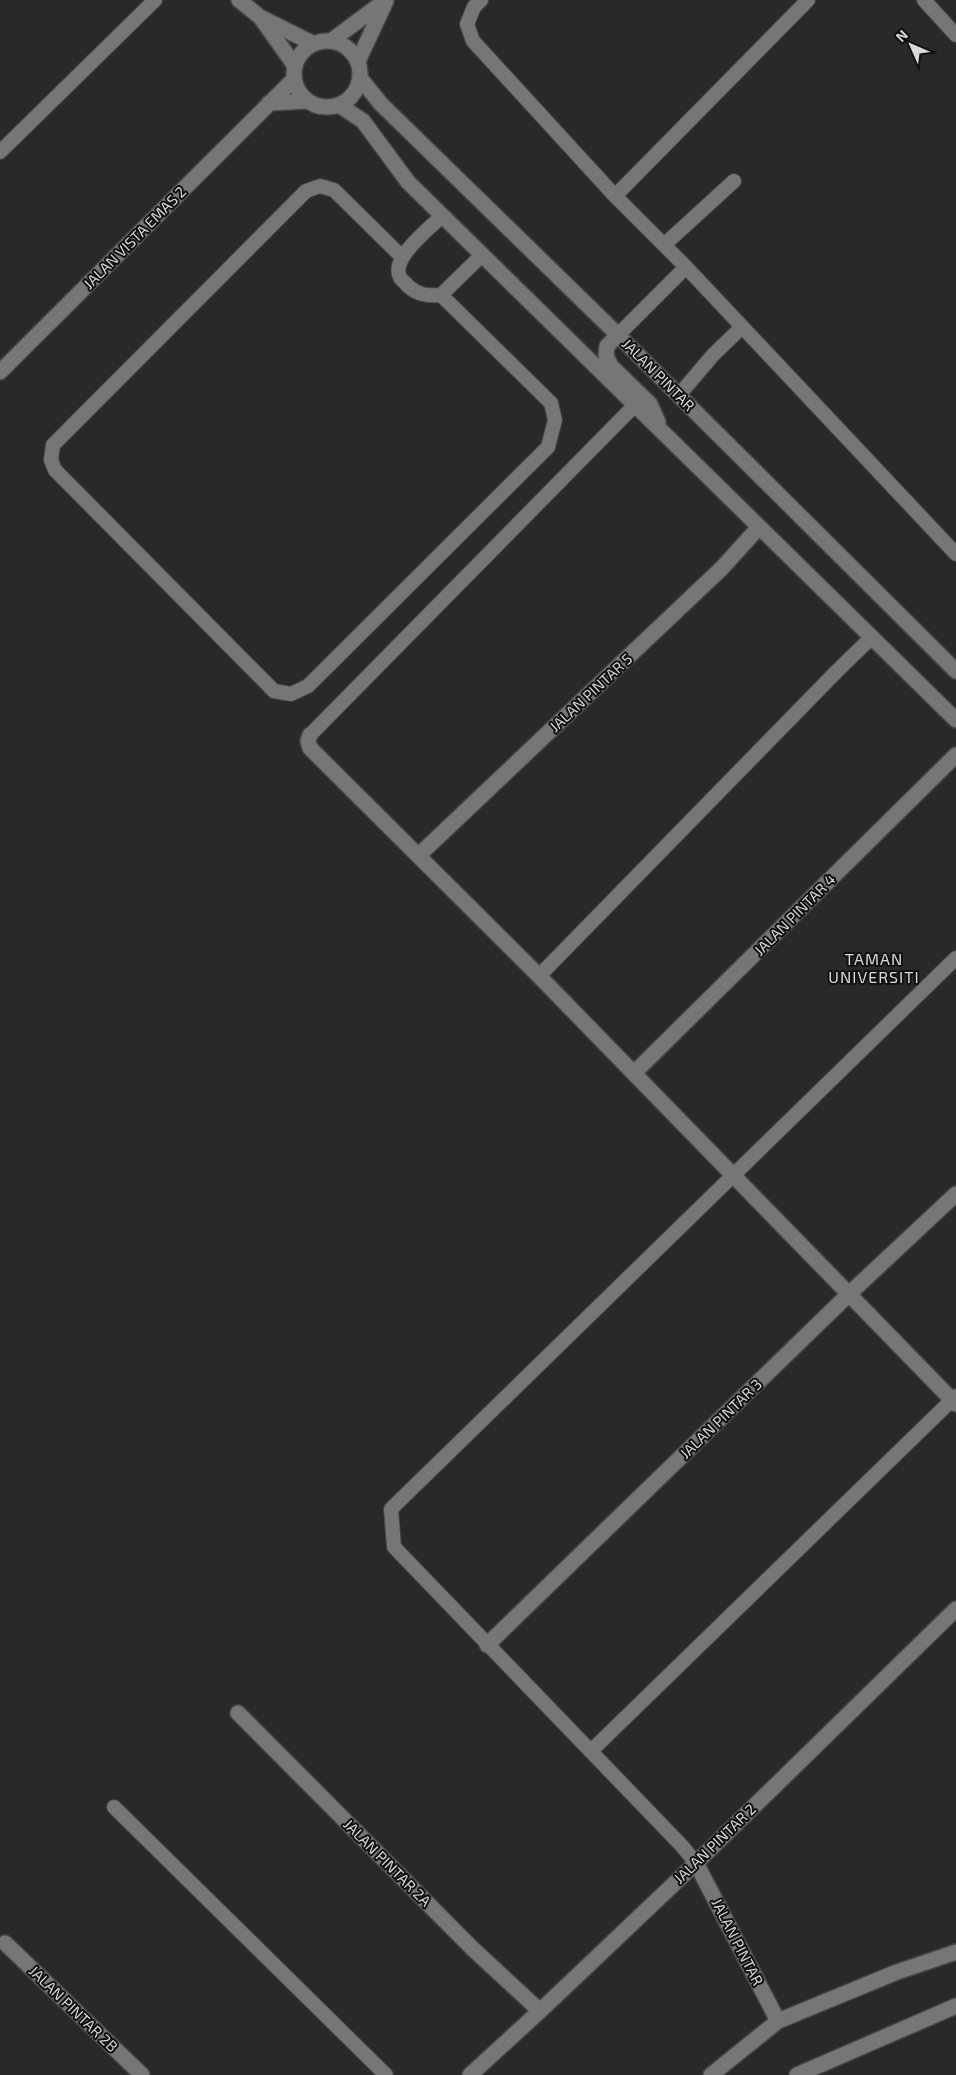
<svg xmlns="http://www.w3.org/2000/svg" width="956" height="2075" viewBox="0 0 956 2075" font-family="'Exo 2',sans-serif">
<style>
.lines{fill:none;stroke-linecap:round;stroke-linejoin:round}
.service-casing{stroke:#454446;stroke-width:16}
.minor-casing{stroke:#454446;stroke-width:18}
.tertiary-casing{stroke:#454446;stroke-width:18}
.service{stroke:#767578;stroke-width:14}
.minor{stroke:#767578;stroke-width:15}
.tertiary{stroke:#767578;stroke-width:15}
.labels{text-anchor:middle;stroke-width:4;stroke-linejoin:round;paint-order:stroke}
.street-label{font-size:15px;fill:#d8d7d9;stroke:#121112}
.neighbourhood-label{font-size:16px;letter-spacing:1px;fill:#dad9dc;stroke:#121112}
</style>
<rect width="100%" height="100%" fill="#29282b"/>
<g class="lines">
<g class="service-casing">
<path id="service" d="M481 0 474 7 467 24 473 41 615 196 686 267 956 554
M924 0 956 35
M0 152 155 0
M615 196 808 0
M442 216C430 228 390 258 400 277 401 280 406 283 408 286 418 295 428 296 441 295L482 255
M664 245 734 181
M401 256 334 190 320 186 306 191 53 445 51 460 55 470 274 691 291 694 308 686 548 447 555 420 551 403 441 295
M618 335 686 267
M679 395 713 355 742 327
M310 735 635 405
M539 976 837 671 872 637
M591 1751 956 1396
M114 1807 386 2075
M696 1863 682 1846 394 1547 391 1509 956 958"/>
</g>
<g class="minor-casing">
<path id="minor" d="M239 0 260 17 314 44
M261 18 295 66
M294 74a33 33 0 1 1 66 0a33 33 0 1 1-66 0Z
M331 41 386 0
M358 61 386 1
M360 78 381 104 618 335 956 671
M269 103 307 101
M339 105 363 121 408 182 956 720
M618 335 607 346 606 356 611 366 650 404 658 422
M0 372 294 79
M310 735 308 741 310 748 539 976 956 1404
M419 855 722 568 759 527
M634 1073 956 755
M487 1645 849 1294 956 1194
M238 1713 473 1949 540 2011
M696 1863 778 2021
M5 1943 142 2075
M470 2075 540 2011 696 1863 956 1609"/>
</g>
<g class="tertiary-casing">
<path id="tertiary" d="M711 2075 778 2021 897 1972 956 1952
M797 2075 956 2006"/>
</g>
<use href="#service" class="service"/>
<use href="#minor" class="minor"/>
<use href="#tertiary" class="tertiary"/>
</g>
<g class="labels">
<g class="street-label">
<text transform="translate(135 238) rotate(-45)" y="5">JALAN VISTA EMAS 2</text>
<text transform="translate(658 375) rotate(45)" y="5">JALAN PINTAR</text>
<text transform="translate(591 693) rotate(-43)" y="5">JALAN PINTAR 5</text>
<text transform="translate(795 915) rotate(-45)" y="5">JALAN PINTAR 4</text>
<text transform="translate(721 1419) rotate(-44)" y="5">JALAN PINTAR 3</text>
<text transform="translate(715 1844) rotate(-44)" y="5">JALAN PINTAR 2</text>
<text transform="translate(387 1863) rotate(45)" y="5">JALAN PINTAR 2A</text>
<text transform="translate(737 1942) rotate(63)" y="5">JALAN PINTAR</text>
<text transform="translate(73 2009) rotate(44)" y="5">JALAN PINTAR 2B</text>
</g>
<g class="neighbourhood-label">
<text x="874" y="965">TAMAN<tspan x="874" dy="18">UNIVERSITI</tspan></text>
</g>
</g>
<g transform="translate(911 45) rotate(315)" stroke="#121112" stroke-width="4" paint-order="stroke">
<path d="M0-4L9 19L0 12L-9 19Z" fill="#d8d7d9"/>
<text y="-8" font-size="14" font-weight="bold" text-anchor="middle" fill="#d8d7d9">N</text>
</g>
</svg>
